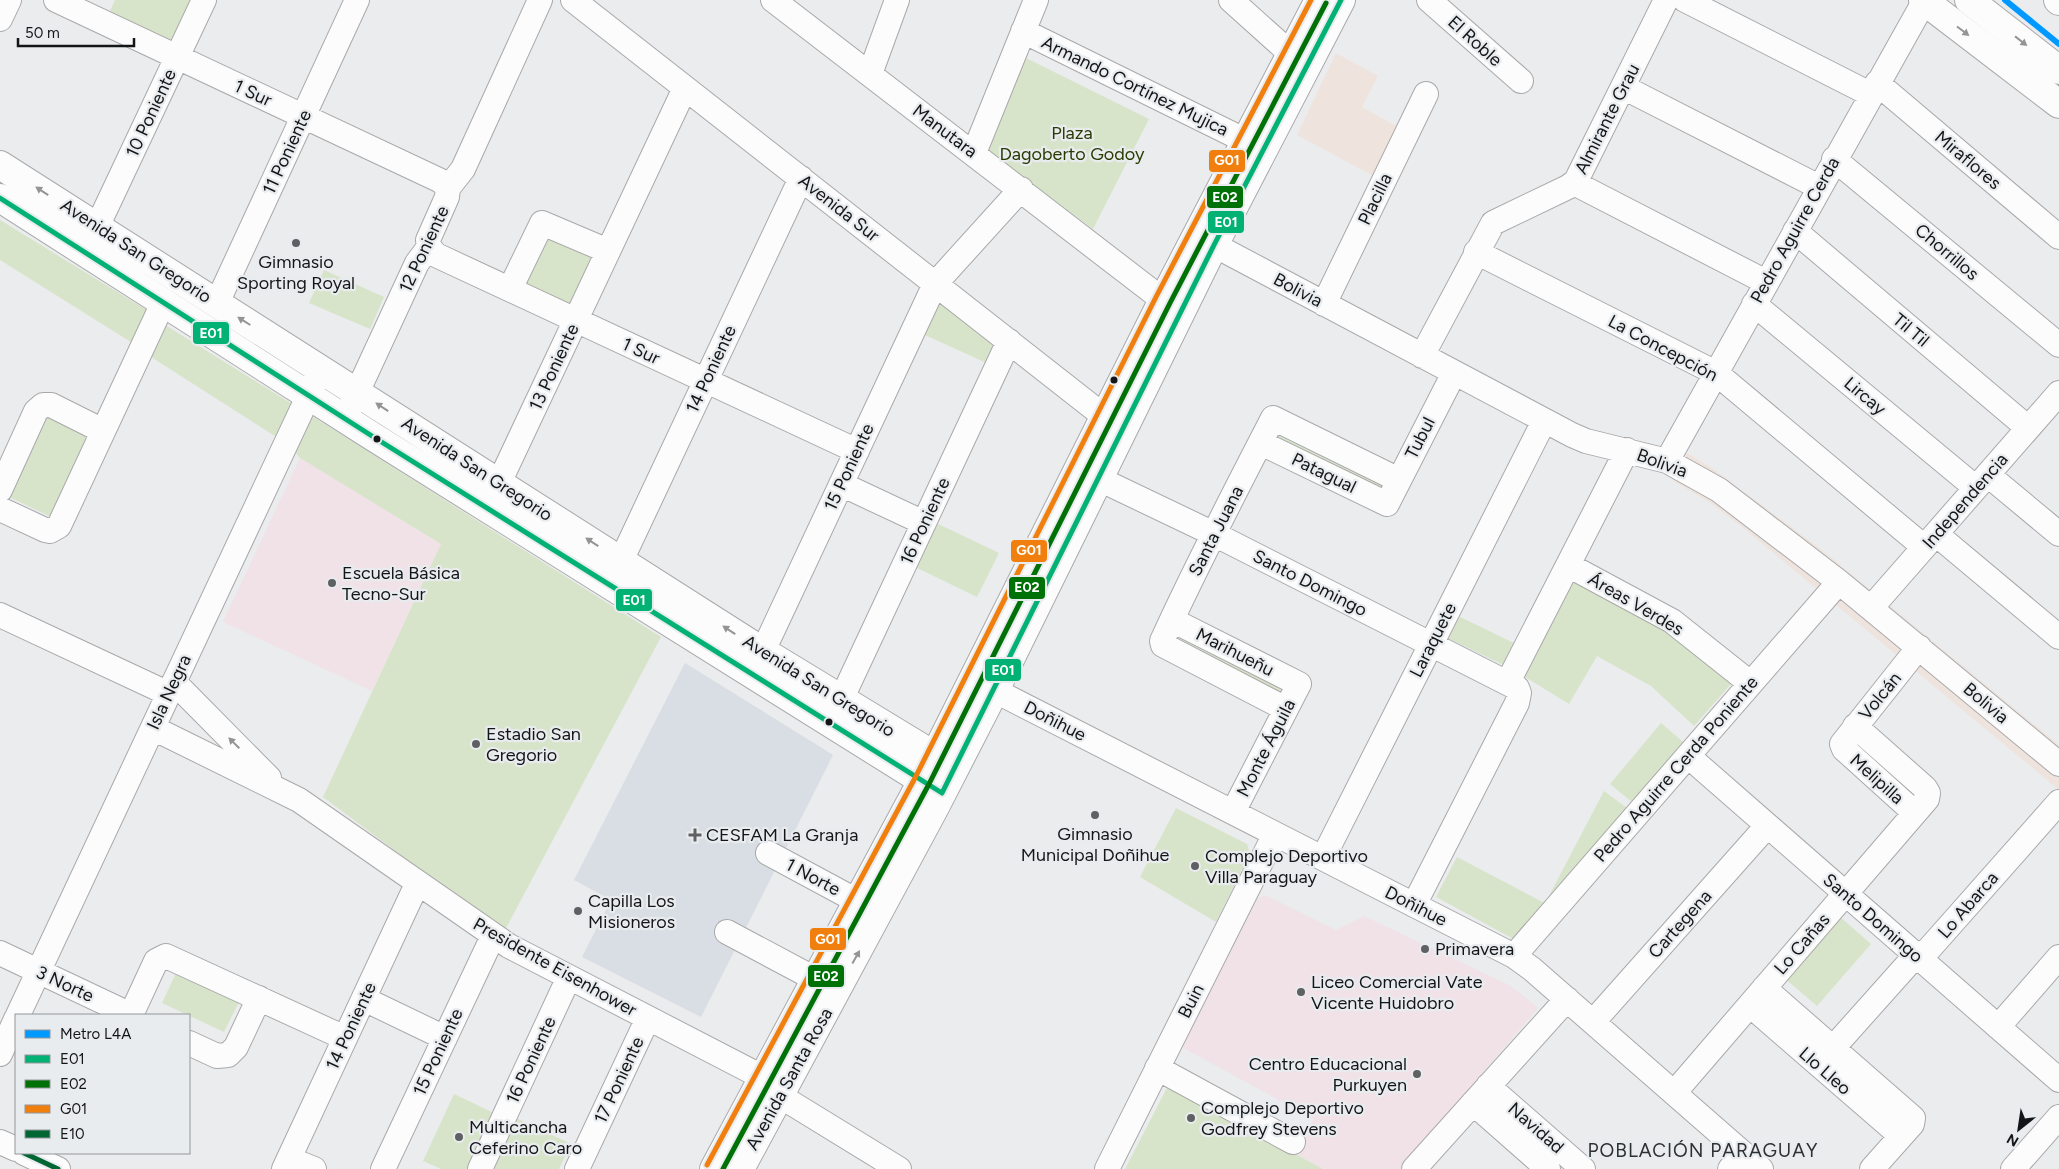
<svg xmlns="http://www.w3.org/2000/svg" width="2059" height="1169" viewBox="0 0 2059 1169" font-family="Figtree,sans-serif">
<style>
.commercial{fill:#eee4dd}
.education{fill:#f0e2e7}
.built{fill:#d8dee3}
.green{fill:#d8e4ca}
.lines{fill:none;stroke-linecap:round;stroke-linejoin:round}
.minor-casing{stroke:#a9a9ab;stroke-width:26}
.major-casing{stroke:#a9a9ab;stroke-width:30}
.highway-casing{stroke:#a9a9ab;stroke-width:30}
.minor{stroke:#fcfcfc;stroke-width:24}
.major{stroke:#fcfcfc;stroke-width:28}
.highway{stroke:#fcfcfc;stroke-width:28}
.bus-1-casing{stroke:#e9ecef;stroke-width:9}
.bus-2-casing{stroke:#e9ecef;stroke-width:9}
.bus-3-casing{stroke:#e9ecef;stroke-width:9}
.bus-4-casing{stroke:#e9ecef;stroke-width:9}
.bus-1{stroke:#02b174;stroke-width:5}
.bus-2{stroke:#007106;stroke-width:5}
.bus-3{stroke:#f07f0d;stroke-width:5}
.bus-4{stroke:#063;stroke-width:5}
.metro-1-casing{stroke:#e9ecef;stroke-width:10}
.metro-1{stroke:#09f;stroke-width:6}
.oneway{fill:#949494}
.poi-dot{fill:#5f6062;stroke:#e9ecef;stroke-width:2}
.bus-dot{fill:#141516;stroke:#e9ecef;stroke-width:2}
.labels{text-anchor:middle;stroke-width:4.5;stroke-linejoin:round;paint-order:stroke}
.street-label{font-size:18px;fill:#141516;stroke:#e9ecef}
.park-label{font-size:18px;fill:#2a3b00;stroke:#e9ecef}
.poi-label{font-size:18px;fill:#141516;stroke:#e9ecef;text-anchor:start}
.neighbourhood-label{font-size:19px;letter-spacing:1px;fill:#2e3133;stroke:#e9ecef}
.line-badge{stroke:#e9ecef;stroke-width:2}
.badge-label{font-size:14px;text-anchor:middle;font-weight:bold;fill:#fff}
</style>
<rect width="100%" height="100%" fill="#eaecee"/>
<path class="commercial" d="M1336 53 1378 76 1362 107 1402 129 1377 178 1297 135Z
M1687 453 1712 468 1822 550 2059 745V790L1741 526 1709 502 1672 480Z"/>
<path class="education" d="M300 458 441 544 372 691 223 622Z
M1265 895 1336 930 1364 916 1511 986 1538 1008 1400 1169H1323L1294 1152 1314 1119 1185 1049 1180 1041 1253 901Z"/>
<path class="built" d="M685 663 833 755 701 1017 582 957 611 900 574 880Z"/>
<path class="green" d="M115 0H192L173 42 108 15Z
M1026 58 1149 119 1093 229 986 149Z
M0 220 150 312 134 344 0 260Z
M540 231 596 251 569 308 521 284Z
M324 270 384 297 370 329 309 303Z
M940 302 1002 348 993 366 925 335Z
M162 323 297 407 281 440 148 355Z
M45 411 91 434 51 517 5 495Z
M312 416 661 637 506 928 493 924 323 797 441 544 300 458 295 452Z
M1270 430 1387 487 1388 492 1268 443Z
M934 522 999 553 977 597 913 566Z
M1579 569 1738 676 1694 726 1651 686 1597 656 1569 704 1522 675Z
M1456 615 1516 644 1506 666 1445 637Z
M1171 629 1283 690 1285 698 1163 644Z
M1661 723 1689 747 1638 807 1610 784Z
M1604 791 1631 811 1557 899 1550 894Z
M1176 808 1247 844 1250 854 1216 922 1140 877Z
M1457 857 1550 906 1521 943 1436 897Z
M1837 914 1871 944 1817 1006 1783 977Z
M176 973 239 1002 224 1032 162 1003Z
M1169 1084 1323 1169H1125Z
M454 1094 494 1113 469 1169H441L423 1161Z
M516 1118 571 1144 559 1169H492Z"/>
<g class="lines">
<g class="minor-casing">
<path id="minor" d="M56 0 441 181 448 188
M573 0 1105 417
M773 0 1163 300
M1231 0 1291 54
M1429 0 1521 81
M1685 0 1870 94
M0 19 9 0
M1023 31 1246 141
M870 74 897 0
M1877 83 2059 237
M1623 87 1819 187
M974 153 1036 0
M1834 159 2059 345
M1574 183 1766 282
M97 227 204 0
M1795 231 2028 428
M1214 245 1572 435 1586 441 1667 461 1719 490 1839 582 2059 764
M429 247 436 255 857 451
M1476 252 1716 373 1924 547
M510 289 542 223 608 251
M217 303 357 0
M1324 304 1426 94
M1754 304 1976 488
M1422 356 1493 223 1568 187 1576 181 1666 0
M349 410 417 263 429 247 428 240 447 197 448 188 463 169 540 0
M1261 443 1387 504 1454 373
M1667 461 1925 0
M1988 475 2059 534
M1097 478 1214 534 1517 688 1519 693 1517 703 1414 905
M499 483 685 88
M841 484 924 523
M0 490 36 411 43 405H51L103 431
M0 509 45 530 50 531 59 526 163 303
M1936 534 2059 637
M621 561 801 178
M1568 565 1672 621 1750 683
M1871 608 2059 393
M0 615 169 694
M1172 620 1299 684 1233 812
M763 651 935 284 1021 189
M174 682 269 778
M978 682 1514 956 1532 969 1761 1169
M1508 682 1627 450
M841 700 1009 341
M1286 709 1163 645 1162 641C1196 566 1235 492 1273 418L1399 480
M153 728 299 800 509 946 764 1078
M1688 756 2059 1080
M1915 813 1844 749 1842 744 1919 647
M768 853 859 902
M1323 858 1544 421
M727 932 817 980
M0 953 131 1015
M1514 956 1839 582
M1764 988 1913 1118 1912 1124 1872 1169
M364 999 445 1038
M1750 1005 1901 1136
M18 1015 321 369
M131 1015 156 961 166 956 345 1038
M1593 1022 1767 826
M1998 1027 2059 957
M189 1043 217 1056 228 1055 236 1047 259 998
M1833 1048 1908 964 1929 949 2059 802
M0 1054 16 1019
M1157 1068 1293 1142
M1488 1086 1583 1169
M1674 1093 1927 799 1928 793 1925 788 1855 726
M780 1096 899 1169
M1473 1103 1548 1169
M0 1142 16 1149
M24 1153 58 1169
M289 1159 314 1169
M284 1169 417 884
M383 1169 493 936
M480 1169 569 977
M577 1169 648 1018
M1107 1169 1275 834
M1414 1169 1567 999
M1730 1169 1743 1154
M2013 1169 2059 1117"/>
</g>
<g class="major-casing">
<path id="major" d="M1923 0 2059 104
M0 165 751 644 935 756 946 769
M0 198 372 436 939 791
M714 1169 922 781 1163 300 1319 0
M740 1169 935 807 995 690 1214 245 1341 0"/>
</g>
<g class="highway-casing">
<path id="highway" d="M1969 0 2059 70
M2058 0 2059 1"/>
</g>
<use href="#minor" class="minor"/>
<use href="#major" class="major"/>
<use href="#highway" class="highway"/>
<g class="bus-1-casing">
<path id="bus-1" d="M0 198 372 436 942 793 1214 245 1341 0"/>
</g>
<g class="bus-2-casing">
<path id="bus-2" d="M723 1169 929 784 1170 303 1326 3"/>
</g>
<g class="bus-3-casing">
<path id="bus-3" d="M707 1165 915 778 1156 297 1311 0"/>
</g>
<g class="bus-4-casing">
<path id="bus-4" d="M24 1153 58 1169"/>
</g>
<use href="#bus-1" class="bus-1"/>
<use href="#bus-2" class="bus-2"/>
<use href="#bus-3" class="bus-3"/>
<use href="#bus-4" class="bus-4"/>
<g class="metro-1-casing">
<path id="metro-1" d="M2005 0 2059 44"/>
</g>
<use href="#metro-1" class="metro-1"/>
</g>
<defs><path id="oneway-solid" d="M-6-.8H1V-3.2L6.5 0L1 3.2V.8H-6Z" transform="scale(1.25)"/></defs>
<g class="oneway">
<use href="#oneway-solid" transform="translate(1963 31) rotate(37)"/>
<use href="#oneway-solid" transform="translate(2021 41) rotate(38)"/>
<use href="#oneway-solid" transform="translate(42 191) rotate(-147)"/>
<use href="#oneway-solid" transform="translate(244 321) rotate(-148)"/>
<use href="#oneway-solid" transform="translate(382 407) rotate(-147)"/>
<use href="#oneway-solid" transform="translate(592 542) rotate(-147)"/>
<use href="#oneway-solid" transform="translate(729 630) rotate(-147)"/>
<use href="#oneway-solid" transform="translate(234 743) rotate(-135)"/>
<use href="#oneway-solid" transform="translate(856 957) rotate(-61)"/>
</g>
<g class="poi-dot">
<circle cx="296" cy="243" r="5"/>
<circle cx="332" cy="583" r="5"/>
<circle cx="476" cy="744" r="5"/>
<circle cx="1095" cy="815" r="5"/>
<path d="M692.5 827.5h5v5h5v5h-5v5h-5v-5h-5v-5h5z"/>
<circle cx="1195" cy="866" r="5"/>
<circle cx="578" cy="911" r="5"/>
<circle cx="1425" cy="949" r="5"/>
<circle cx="1301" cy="992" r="5"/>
<circle cx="1417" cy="1074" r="5"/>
<circle cx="1191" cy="1118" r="5"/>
<circle cx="459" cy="1137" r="5"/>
</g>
<g class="bus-dot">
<circle cx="1114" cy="380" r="4.5"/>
<circle cx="377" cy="439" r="4.5"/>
<circle cx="829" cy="722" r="4.5"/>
</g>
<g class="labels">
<g class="street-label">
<text transform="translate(1475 41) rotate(42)" y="6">El Roble</text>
<text transform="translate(1135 86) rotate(26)" y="6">Armando Cortínez Mujica</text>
<text transform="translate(253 93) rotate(25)" y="6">1 Sur</text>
<text transform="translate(151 113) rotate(-65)" y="6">10 Poniente</text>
<text transform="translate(1607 119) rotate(-63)" y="6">Almirante Grau</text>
<text transform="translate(945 131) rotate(37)" y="6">Manutara</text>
<text transform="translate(287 152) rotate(-65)" y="6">11 Poniente</text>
<text transform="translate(1968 160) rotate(40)" y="6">Miraflores</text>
<text transform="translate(1375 199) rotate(-64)" y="6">Placilla</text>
<text transform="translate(839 208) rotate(38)" y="6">Avenida Sur</text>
<text transform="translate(1795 230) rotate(-61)" y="6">Pedro Aguirre Cerda</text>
<text transform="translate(424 249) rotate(-65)" y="6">12 Poniente</text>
<text transform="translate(136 251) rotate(33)" y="6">Avenida San Gregorio</text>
<text transform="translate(1947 252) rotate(40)" y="6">Chorrillos</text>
<text transform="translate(1298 290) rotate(28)" y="6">Bolivia</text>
<text transform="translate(1911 330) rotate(40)" y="6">Til Til</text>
<text transform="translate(1663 348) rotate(28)" y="6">La Concepción</text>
<text transform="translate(641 351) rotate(25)" y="6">1 Sur</text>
<text transform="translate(554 367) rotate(-65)" y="6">13 Poniente</text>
<text transform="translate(711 369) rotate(-65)" y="6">14 Poniente</text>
<text transform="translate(1865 396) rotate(40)" y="6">Lircay</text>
<text transform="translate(1420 438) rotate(-63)" y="6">Tubul</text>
<text transform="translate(1662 463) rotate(20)" y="6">Bolivia</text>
<text transform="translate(849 467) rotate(-65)" y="6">15 Poniente</text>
<text transform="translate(477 469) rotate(33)" y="6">Avenida San Gregorio</text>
<text transform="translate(1324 473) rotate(26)" y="6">Patagual</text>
<text transform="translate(1965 501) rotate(-49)" y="6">Independencia</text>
<text transform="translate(925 521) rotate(-65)" y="6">16 Poniente</text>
<text transform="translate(1216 531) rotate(-63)" y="6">Santa Juana</text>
<text transform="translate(1310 583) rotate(27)" y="6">Santo Domingo</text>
<text transform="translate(1636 604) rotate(30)" y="6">Áreas Verdes</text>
<text transform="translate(1433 640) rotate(-63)" y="6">Laraquete</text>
<text transform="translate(1235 652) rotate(27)" y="6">Marihueñu</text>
<text transform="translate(819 686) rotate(32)" y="6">Avenida San Gregorio</text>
<text transform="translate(169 692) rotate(-65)" y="6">Isla Negra</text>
<text transform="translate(1880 696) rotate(-51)" y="6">Volcán</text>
<text transform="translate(1986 703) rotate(40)" y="6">Bolivia</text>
<text transform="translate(1055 721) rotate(27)" y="6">Doñihue</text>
<text transform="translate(1266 748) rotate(-63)" y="6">Monte Águila</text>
<text transform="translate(1676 769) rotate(-49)" y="6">Pedro Aguirre Cerda Poniente</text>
<text transform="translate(1877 779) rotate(42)" y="6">Melipilla</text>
<text transform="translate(813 877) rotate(28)" y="6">1 Norte</text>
<text transform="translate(1968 905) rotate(-49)" y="6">Lo Abarca</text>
<text transform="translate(1416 906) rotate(27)" y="6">Doñihue</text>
<text transform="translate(1873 918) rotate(41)" y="6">Santo Domingo</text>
<text transform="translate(1680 924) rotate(-48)" y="6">Cartegena</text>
<text transform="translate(1802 944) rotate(-49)" y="6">Lo Cañas</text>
<text transform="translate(555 967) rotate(29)" y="6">Presidente Eisenhower</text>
<text transform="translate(65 984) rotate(25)" y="6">3 Norte</text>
<text transform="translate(1191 1001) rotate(-63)" y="6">Buin</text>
<text transform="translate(351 1026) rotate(-65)" y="6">14 Poniente</text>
<text transform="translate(438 1052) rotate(-65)" y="6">15 Poniente</text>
<text transform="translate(531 1060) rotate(-65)" y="6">16 Poniente</text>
<text transform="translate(1825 1071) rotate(41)" y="6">Llo Lleo</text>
<text transform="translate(789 1079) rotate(-61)" y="6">Avenida Santa Rosa</text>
<text transform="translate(619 1080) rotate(-65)" y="6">17 Poniente</text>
<text transform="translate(1536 1128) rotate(41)" y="6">Navidad</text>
</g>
<g class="park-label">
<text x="1072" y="139">Plaza<tspan x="1072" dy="21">Dagoberto Godoy</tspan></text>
</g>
<g class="poi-label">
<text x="296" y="268" text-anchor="middle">Gimnasio<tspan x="296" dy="21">Sporting Royal</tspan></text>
<text x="342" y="579">Escuela Básica<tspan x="342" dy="21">Tecno-Sur</tspan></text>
<text x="486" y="740">Estadio San<tspan x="486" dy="21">Gregorio</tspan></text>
<text x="1095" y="840" text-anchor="middle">Gimnasio<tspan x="1095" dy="21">Municipal Doñihue</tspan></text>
<text x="706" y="841">CESFAM La Granja</text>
<text x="1205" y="862">Complejo Deportivo<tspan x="1205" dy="21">Villa Paraguay</tspan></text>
<text x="588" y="907">Capilla Los<tspan x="588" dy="21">Misioneros</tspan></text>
<text x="1435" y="955">Primavera</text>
<text x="1311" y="988">Liceo Comercial Vate<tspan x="1311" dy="21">Vicente Huidobro</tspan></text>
<text x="1407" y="1070" text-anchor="end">Centro Educacional<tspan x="1407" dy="21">Purkuyen</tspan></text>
<text x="1201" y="1114">Complejo Deportivo<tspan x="1201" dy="21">Godfrey Stevens</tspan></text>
<text x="469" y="1133">Multicancha<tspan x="469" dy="21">Ceferino Caro</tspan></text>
</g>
<g class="neighbourhood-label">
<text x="1703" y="1157">POBLACIÓN PARAGUAY</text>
</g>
</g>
<g class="line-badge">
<rect x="1208" y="149" width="38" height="24" rx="5" fill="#f07f0d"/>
<rect x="1206" y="185" width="38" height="24" rx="5" fill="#007106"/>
<rect x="1207" y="210" width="38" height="24" rx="5" fill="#02b174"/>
<rect x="192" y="321" width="38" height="24" rx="5" fill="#02b174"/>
<rect x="1010" y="539" width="38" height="24" rx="5" fill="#f07f0d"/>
<rect x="1008" y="576" width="38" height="24" rx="5" fill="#007106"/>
<rect x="615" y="588" width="38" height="24" rx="5" fill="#02b174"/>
<rect x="984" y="658" width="38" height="24" rx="5" fill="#02b174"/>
<rect x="809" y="927" width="38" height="24" rx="5" fill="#f07f0d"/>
<rect x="807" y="964" width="38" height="24" rx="5" fill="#007106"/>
</g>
<g class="badge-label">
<text x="1227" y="165">G01</text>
<text x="1225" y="202">E02</text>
<text x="1226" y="227">E01</text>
<text x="211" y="338">E01</text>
<text x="1029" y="555">G01</text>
<text x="1027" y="592">E02</text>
<text x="634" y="605">E01</text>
<text x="1003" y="675">E01</text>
<text x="828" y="944">G01</text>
<text x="826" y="981">E02</text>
</g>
<rect x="15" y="1014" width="175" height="140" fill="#e9ecef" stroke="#949698"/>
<rect x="25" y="1030" width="25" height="8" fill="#0099ff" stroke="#949698"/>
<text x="60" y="1039" font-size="15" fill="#141516">Metro L4A</text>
<rect x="25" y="1055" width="25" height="8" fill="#02b174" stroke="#949698"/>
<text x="60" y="1064" font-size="15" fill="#141516">E01</text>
<rect x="25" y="1080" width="25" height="8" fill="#007106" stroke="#949698"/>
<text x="60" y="1089" font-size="15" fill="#141516">E02</text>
<rect x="25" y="1105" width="25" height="8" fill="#f07f0d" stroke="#949698"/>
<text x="60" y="1114" font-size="15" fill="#141516">G01</text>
<rect x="25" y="1130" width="25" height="8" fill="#006633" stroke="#949698"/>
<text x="60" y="1139" font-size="15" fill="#141516">E10</text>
<g transform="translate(2019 1129) rotate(210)" stroke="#e9ecef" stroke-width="4" paint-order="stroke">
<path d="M0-4L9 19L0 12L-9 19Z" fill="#141516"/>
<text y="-8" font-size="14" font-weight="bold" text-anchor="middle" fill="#141516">N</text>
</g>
<path d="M18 38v8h116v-8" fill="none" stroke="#141516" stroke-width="2.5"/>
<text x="25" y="38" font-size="15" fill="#141516" stroke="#e9ecef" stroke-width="4" paint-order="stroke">50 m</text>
</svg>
